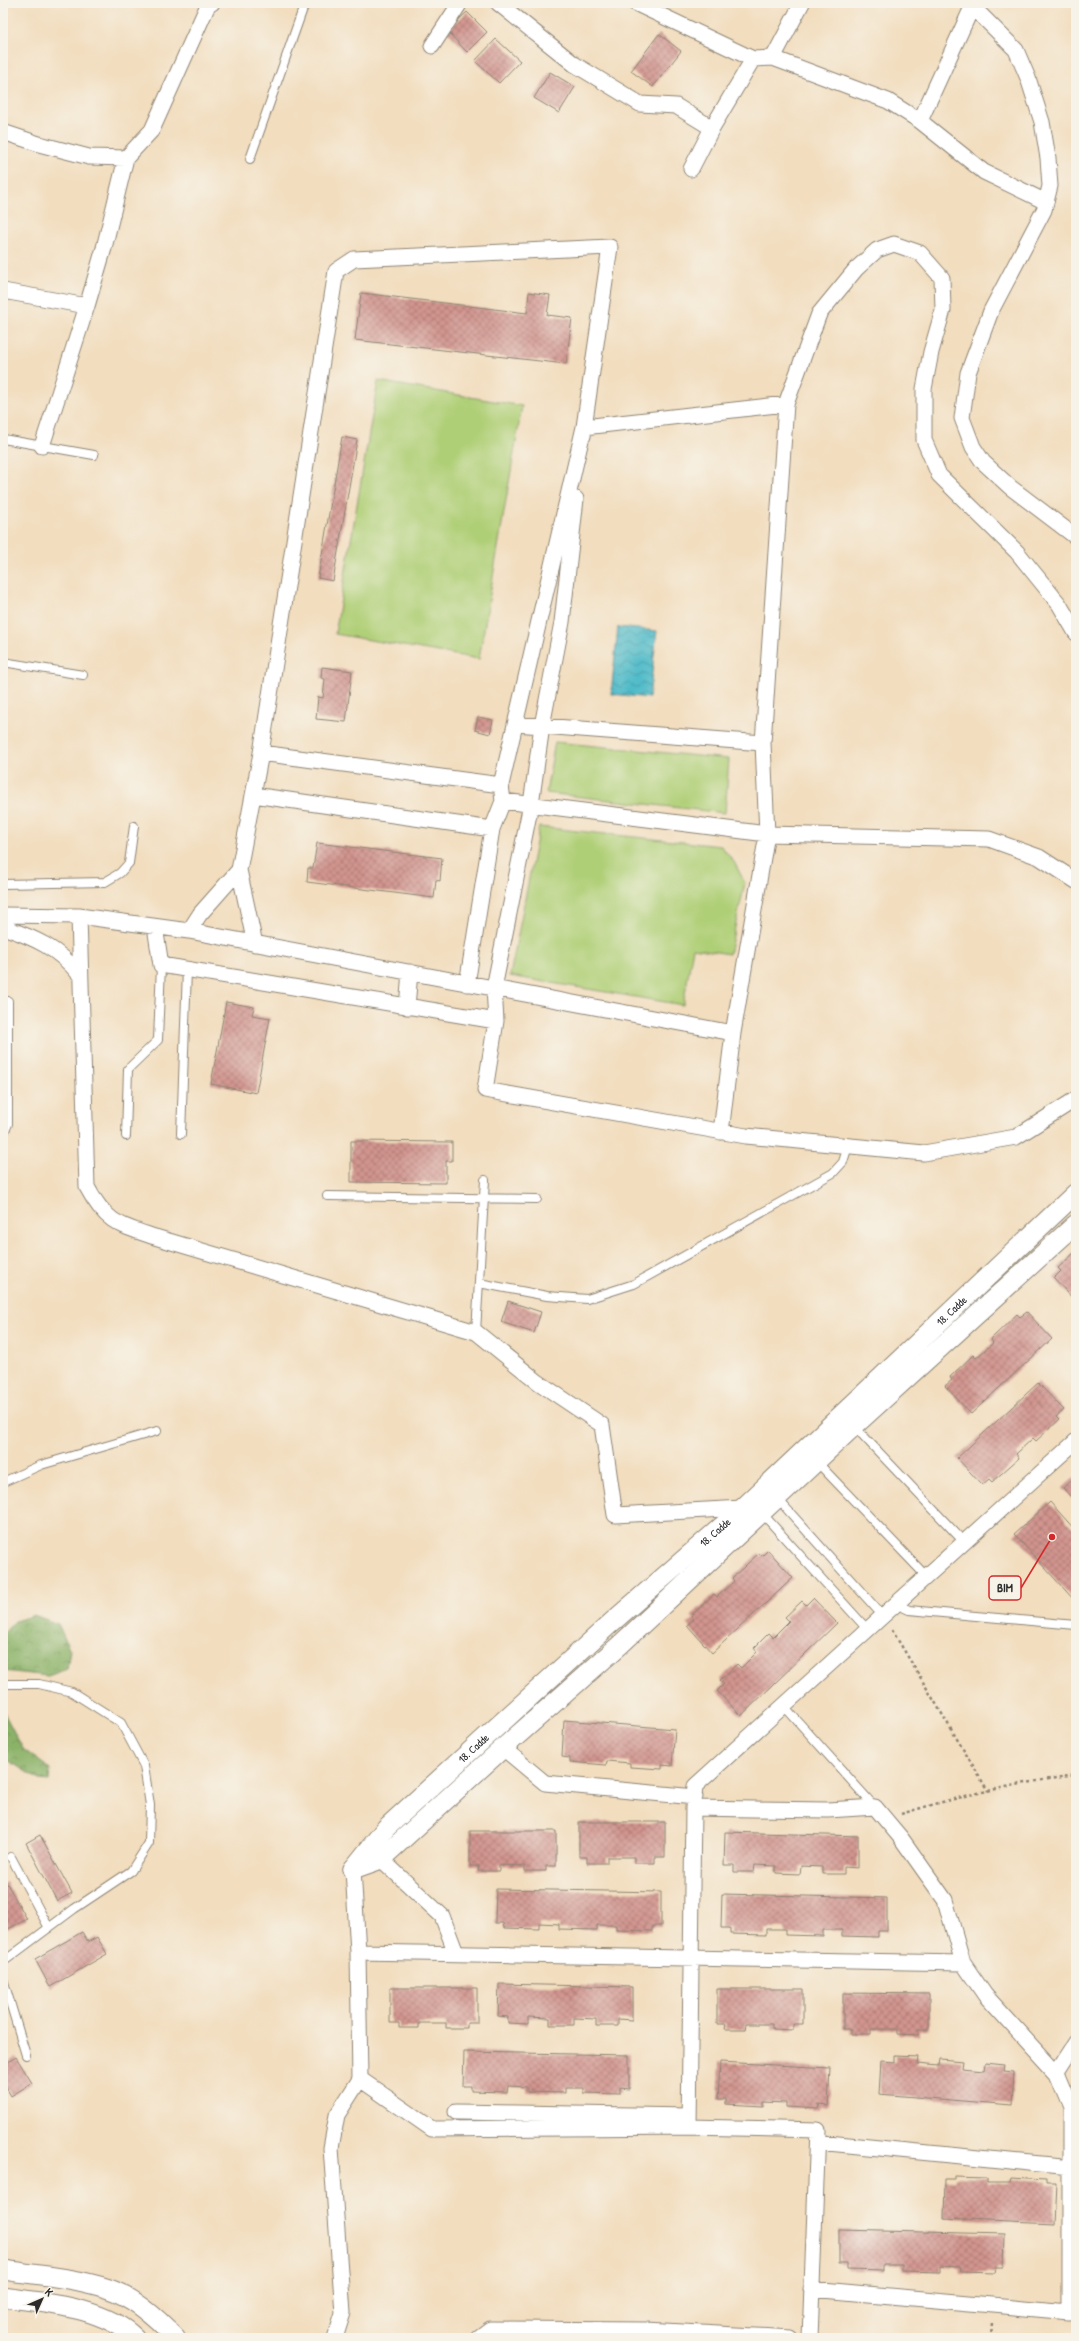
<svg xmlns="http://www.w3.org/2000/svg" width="1079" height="2341" viewBox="0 0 1079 2341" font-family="'Patrick Hand',sans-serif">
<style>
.grass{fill:#afcf76;stroke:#6d7d50}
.forest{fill:url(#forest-crowns);stroke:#5b6e49}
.water{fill:url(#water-waves);stroke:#3d737a}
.building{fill:url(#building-cross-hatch)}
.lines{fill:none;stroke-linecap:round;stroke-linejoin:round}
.service-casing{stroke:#8e8474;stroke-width:10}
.minor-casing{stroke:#8e8474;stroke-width:17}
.tertiary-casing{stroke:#8e8474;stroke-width:21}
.path{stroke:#8e8474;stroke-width:2.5;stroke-dasharray:3 3;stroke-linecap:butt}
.service{stroke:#fff;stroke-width:8}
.minor{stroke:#fff;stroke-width:15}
.tertiary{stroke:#fff;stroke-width:19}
.labels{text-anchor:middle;stroke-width:3;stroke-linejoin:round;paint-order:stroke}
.street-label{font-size:11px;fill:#2b2b2b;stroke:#f7f3e8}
.leader{fill:none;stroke:#d62828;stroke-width:1.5}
.callout-dot{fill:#d62828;stroke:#f7f3e8;stroke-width:1.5}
.callout{fill:#f7f3e8;stroke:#d62828;stroke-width:1.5}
.callout-label{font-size:12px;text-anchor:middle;font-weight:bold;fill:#2b2b2b}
</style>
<defs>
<pattern id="forest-crowns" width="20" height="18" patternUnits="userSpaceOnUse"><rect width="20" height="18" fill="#8bb267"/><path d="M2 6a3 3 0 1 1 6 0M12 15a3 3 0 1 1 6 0" fill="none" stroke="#729155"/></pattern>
<pattern id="water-waves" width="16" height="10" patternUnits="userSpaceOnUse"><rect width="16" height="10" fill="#4fbbc9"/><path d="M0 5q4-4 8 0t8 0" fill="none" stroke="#4298a3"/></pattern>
<pattern id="building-cross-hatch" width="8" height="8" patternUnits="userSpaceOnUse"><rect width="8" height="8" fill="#d1948e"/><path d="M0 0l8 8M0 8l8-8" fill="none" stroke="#aa7974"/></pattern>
</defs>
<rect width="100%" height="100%" fill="#f7f3e8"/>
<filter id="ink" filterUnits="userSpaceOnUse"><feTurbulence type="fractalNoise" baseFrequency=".025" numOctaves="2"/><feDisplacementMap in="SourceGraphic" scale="8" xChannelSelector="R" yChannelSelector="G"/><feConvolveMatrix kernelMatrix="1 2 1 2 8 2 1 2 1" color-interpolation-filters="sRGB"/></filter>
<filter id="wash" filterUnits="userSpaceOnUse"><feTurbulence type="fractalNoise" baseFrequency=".012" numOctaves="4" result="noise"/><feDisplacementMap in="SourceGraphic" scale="16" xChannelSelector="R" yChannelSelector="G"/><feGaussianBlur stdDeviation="0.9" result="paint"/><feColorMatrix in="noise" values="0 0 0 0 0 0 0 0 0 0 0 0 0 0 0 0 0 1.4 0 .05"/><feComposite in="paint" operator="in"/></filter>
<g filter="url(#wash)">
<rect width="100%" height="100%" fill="#f2ddbe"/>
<path class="grass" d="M378 381 522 406 479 659 335 634Z
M555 742 729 759 725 813 546 793Z
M539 827 721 846 734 862 745 883 729 954 693 948 683 1005 510 976Z"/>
<path class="forest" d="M34 1615 58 1624 70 1650 67 1669 48 1676 3 1671V1634L15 1621Z
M3 1711 23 1749 50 1769 49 1781 39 1780 3 1757Z"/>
<path class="water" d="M618 627 657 631 649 698 611 694Z"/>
<g id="blocks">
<path class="building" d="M467 12 487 32 467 52 447 31Z
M659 34 681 51 653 87 631 71Z
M496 39 520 61 499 83 475 61Z
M550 72 575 87 559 113 534 98Z
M529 292 550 295 547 315 572 318 566 364 355 340 361 293 527 313Z
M342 437 357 440 333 581 318 578Z
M322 667 352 671 346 722 316 719 318 697 323 698 325 679 321 678Z
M478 717 493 720 490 734 475 730Z
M317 843 442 858 440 881 436 880 434 898 307 882 308 868H313Z
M226 1002 254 1007 252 1015 270 1018 256 1093 211 1084Z
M351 1141 452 1142V1161H446V1183L351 1182Z
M1076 1251V1302L1054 1278 1061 1271 1058 1268Z
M508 1301 541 1312 534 1333 501 1322Z
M1027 1312 1052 1339 971 1414 945 1386 952 1380 950 1377 973 1355 976 1358 993 1343 991 1339 1017 1314 1020 1317Z
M1038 1383 1064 1410 1056 1417 1059 1420 1036 1441 1033 1438 1016 1454 1019 1458 992 1482 989 1479 982 1485 957 1458Z
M1076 1476V1503L1063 1488Z
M1050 1502 1076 1531V1602L1014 1534Z
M768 1550 793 1578 712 1653 687 1625 694 1619 691 1616 714 1594 717 1597 734 1581 732 1578 759 1553 762 1556Z
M813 1598 837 1623 741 1716 717 1691 724 1684 720 1680 737 1664 741 1668 757 1652 754 1648 769 1633 773 1637 789 1621 785 1617 802 1601 806 1605Z
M564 1720 675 1729 672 1766 662 1765V1769L630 1767V1763L607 1761 606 1765 570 1762V1758L562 1757Z
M579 1822H665V1857H655V1863H634V1857H607V1863H587V1857H579Z
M470 1831H556V1866H546V1871H525V1866L499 1865V1871H478L479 1866H470Z
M725 1832 858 1836V1868L844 1867V1874H822V1867L801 1866 800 1874 776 1873V1866L755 1865 754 1872H734V1865H724Z
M40 1835 72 1893 57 1901 26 1843Z
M6 1882 27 1919 8 1929 3 1921V1884Z
M496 1889 661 1892V1926H652V1931L616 1930V1925H597V1930L559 1929V1924L539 1923V1929L504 1928 503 1923H495Z
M722 1894 887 1898V1931H878V1937L842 1936V1930H823V1936L785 1935V1929H766V1935L730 1934V1928H721Z
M82 1932 88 1942 97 1937 107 1954 50 1987 35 1959Z
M499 1984 632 1987V2020L618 2019V2026H596V2019L574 2018V2025H550V2018L528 2017V2024L508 2023V2017L498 2016Z
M390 1988H477V2023H467V2028H446V2023H419V2028H399V2023H390Z
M717 1989H803V2024H793V2030L772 2029V2024H746L745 2029H725L726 2024H717Z
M843 1993 929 1994V2029H919V2035L898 2034V2029H871V2034H851V2029H843Z
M464 2052 629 2055V2089L620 2088V2094L584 2093V2088H565V2093L527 2092V2087L508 2086 507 2092 471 2091V2086H463Z
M895 2056 918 2057 917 2064 938 2066 939 2059 963 2061 962 2068 984 2070 985 2063 1005 2065 1004 2072 1014 2073 1012 2105 879 2094 881 2061 895 2062Z
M16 2057 32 2083 11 2096 3 2082V2065Z
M720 2062 830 2068 828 2106 819 2105 818 2109 786 2107V2103L763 2102V2106L726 2104V2099H718Z
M955 2177 987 2178V2183H1010L1011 2179 1047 2181V2185H1056L1054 2223 944 2218 945 2181H955Z
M839 2230 1005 2234 1004 2267H996L995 2273 960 2272 959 2267 941 2266V2272L902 2271V2265H883V2271L847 2270V2264H839Z"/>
</g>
</g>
<g filter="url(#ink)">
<use href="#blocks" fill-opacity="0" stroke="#8e8474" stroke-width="1"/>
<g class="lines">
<g class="service-casing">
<path id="service" d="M250 159 305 3
M3 439 94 455
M3 662 83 675
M3 884 105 882 120 873 129 863 134 826
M181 1134 187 970
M3 1135 8 1124V1001
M126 1136 128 1069 158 1040 161 965
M327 1196 537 1199
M479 1283 547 1296 587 1299 634 1284 833 1173 843 1162 848 1146
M476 1332 485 1180
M854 1426 965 1543
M816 1461 927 1577
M3 1482 41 1465 157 1431
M777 1498 882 1615
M761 1512 868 1630
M896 1604 909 1610 1076 1625
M3 1684H39L72 1692 121 1723 144 1766 150 1805 149 1843 131 1871 74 1909 3 1962
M784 1706 875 1807
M11 1857 49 1928
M3 1979 26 2055"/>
</g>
<g class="minor-casing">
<path id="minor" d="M498 3 574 64 640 104 676 106 712 128
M635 3 753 59 773 58 888 101 920 121 984 172 1046 202
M969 3 1016 50 1028 78 1042 122 1048 158 1050 186 1044 210 991 311 968 373 962 418 973 447 983 462 1010 487 1076 537
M432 46 460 3
M773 58 802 3
M920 121 973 5
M3 132 39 144 89 157 126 158 104 248 87 306 42 446
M126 158 152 130 208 5 212 3
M691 169 712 128 753 59
M3 291 87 306
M583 436 584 427 786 404
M576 499 562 622 542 726 531 804 494 988 496 1021 485 1090 746 1136 924 1153 1016 1137 1076 1099
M516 724 763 743
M261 753 501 785
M253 795 492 829
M503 801 767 834 989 839 1039 857 1076 881
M239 870 255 944
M3 915 79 916 189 931 200 914 239 870 261 753 336 271 354 259 610 247 584 427 501 785 503 801 492 829 467 984
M79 916 87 1187C106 1223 119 1225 155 1237L476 1332 538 1382 602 1425 615 1515 743 1508
M3 927C35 938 58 948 80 975
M155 927 161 965 496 1021
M189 931 733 1033
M407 1007 410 972
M721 1132 733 1033 767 834 763 743 786 404 819 314 856 269 877 250 894 244 920 253 942 278 943 310 931 352 924 389V440L939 475 1017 552 1059 604 1076 633
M503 1748 545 1783 695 1797
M693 1808 828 1810 875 1807 901 1838 945 1900 963 1963 985 1995 1056 2073 1070 2106V2312L811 2289
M381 1859 442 1916 456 1953
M353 1869 358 1952 360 2079
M358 1952 963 1963
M1056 2073 1076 2042
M360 2079 432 2129 689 2127
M456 2112 689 2116
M818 2142 1071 2167
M335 2338 343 2313 331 2148 337 2115 360 2079
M478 2338 490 2329 646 2330 791 2338
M810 2338 818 2130 689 2127 693 1808 695 1786 1076 1441"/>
</g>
<g class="tertiary-casing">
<g id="tertiary">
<path id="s1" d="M353 1869 386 1828 611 1623 743 1508 1076 1193"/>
<path d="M353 1869 381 1859 503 1748 621 1644 854 1426 1076 1224"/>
<path d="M3 2270C38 2275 76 2278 109 2289 133 2297 159 2320 176 2338"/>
<path d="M3 2297C44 2303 104 2307 135 2338"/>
</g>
</g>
<path class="path" d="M892 1630 988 1791
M901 1814C959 1796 1017 1783 1076 1775
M991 2338 992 2322"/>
<use href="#service" class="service"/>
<use href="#minor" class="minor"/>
<use href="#tertiary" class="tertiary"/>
</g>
</g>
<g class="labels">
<g class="street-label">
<text dy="4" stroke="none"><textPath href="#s1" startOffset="819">18. Cadde</textPath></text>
<text dy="4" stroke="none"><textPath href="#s1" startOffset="495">18. Cadde</textPath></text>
<text dy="4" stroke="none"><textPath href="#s1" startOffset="171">18. Cadde</textPath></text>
</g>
</g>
<path class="leader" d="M1052 1537L1021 1588"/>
<circle class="callout-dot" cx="1052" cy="1537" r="4"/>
<rect class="callout" x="989" y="1576" width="32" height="24" rx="4"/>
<g class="callout-label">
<text x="1005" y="1592">BIM</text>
</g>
<rect width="1079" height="2341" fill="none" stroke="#f7f3e8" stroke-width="16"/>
<g transform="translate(42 2299) rotate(45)" stroke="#f7f3e8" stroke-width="3" paint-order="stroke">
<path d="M0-3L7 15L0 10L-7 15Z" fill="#2b2b2b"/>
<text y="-6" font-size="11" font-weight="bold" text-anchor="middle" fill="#2b2b2b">K</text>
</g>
</svg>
